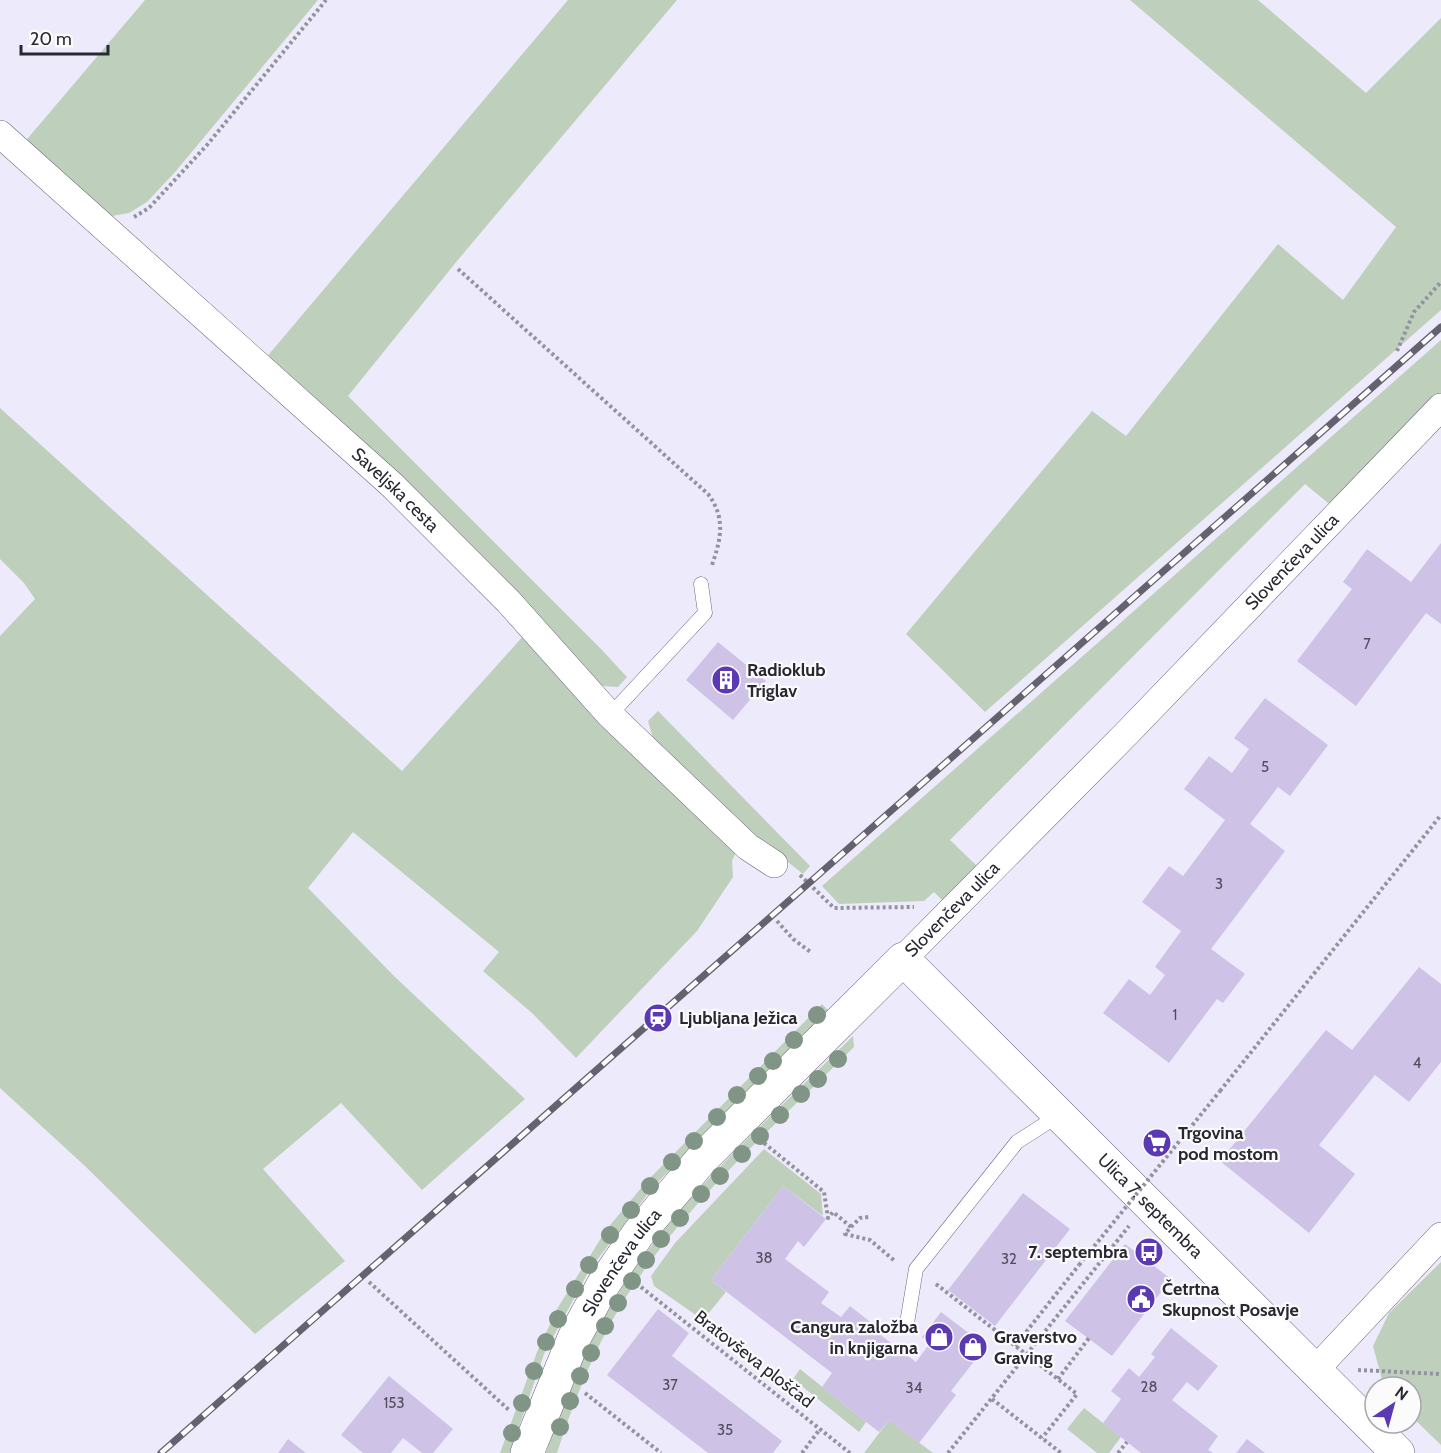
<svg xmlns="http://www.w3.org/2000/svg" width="1441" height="1453" viewBox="0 0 1441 1453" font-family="Cabin,sans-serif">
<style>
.green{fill:#bed0bc}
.building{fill:#cec2e7}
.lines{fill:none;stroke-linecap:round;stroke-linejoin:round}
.lane-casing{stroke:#68657b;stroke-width:15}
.street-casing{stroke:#68657b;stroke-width:28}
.secondary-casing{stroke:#68657b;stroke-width:34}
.path{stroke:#93929f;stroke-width:4;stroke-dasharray:3 3;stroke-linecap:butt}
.lane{stroke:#fff;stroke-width:14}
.street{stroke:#fff;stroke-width:27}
.secondary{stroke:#fff;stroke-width:33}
.rail-casing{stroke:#64626e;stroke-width:7}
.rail{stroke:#fbfbfb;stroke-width:4.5;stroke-dasharray:14;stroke-linecap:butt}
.path-bridge{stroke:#93929f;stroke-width:4;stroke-dasharray:3 3;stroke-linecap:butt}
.tree{fill:#809585}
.labels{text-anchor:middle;stroke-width:4.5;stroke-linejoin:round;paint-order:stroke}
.number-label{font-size:15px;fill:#524e5f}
.street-label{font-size:18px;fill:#292832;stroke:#fbfbfb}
.poi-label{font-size:18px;font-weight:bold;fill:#292832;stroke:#fbfbfb;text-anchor:start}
</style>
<rect width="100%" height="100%" fill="#edebfb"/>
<path class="green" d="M145 0H318L176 171 147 202 129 213 112 216 23 144Z
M568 0H677L457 261 348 396 603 651 627 677 618 687 602 686 583 672 265 359Z
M1130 0H1258L1366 93 1441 18V310L985 712 906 634 1092 411 1126 436 1278 244 1343 300 1396 227Z
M1441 340V397L1336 502 1328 503 1305 484 950 840 977 866 942 900 934 892 924 901 839 904 822 886Z
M0 408 402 771 526 633 737 850 732 861 733 877 697 931 576 1058 533 1014 483 971 499 952 353 832 308 888 395 977 525 1099 422 1190 341 1103 263 1169 345 1261 255 1334 86 1167 0 1088V636L35 599 24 583 0 559Z
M658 711 810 866 803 874 744 827 653 738 648 721Z
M822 1004 828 1010 653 1187 590 1269 544 1354 510 1453H500L537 1352 557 1309 606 1230 647 1181Z
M853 1036 854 1047C769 1132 672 1214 613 1319 589 1362 572 1407 557 1453H546C567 1392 591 1333 627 1280 686 1190 777 1112 853 1036Z
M764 1149 821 1194 823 1216 783 1186 711 1280 726 1292 703 1320 654 1286 651 1276 675 1243Z
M1441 1262V1445L1411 1416V1387H1384L1373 1346 1389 1313Z
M800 1369 866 1422 859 1432 793 1379Z
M1084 1408 1121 1437 1109 1453H1097L1067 1429Z
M889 1420 933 1453H864Z"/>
<path class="building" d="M1441 543V624L1426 613 1356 706 1297 661 1352 589 1343 582 1367 549 1411 582Z
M718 642 766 681 733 720 686 680Z
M1265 698 1328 745 1290 796 1278 787 1250 824 1285 851 1211 949 1245 974 1223 1003 1217 999 1169 1063 1103 1013 1129 979 1150 995 1165 975 1155 967 1181 931 1142 902 1169 866 1183 876 1225 820 1184 789 1209 756 1232 773 1249 749 1234 738Z
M1419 967 1441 984V1062L1409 1102 1375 1075 1319 1145 1355 1174 1309 1233 1220 1161 1326 1030 1352 1050Z
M783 1186 826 1219 804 1247 798 1241 785 1259 829 1292 821 1303 841 1317 850 1306 873 1324 870 1327 916 1362 930 1343 922 1337 941 1312 986 1346 951 1391 956 1395 919 1443 889 1420 879 1432 866 1422 822 1387 832 1373 711 1280Z
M1023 1193 1070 1229 995 1326 948 1290Z
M1125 1244 1171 1279 1112 1356 1065 1321Z
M658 1309 689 1333 672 1356 782 1441 773 1453H708L607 1375Z
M1171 1328 1218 1366 1198 1391 1187 1382 1172 1400 1218 1436 1208 1450 1213 1453H1141L1103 1423 1121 1399 1111 1391 1129 1368 1139 1377 1155 1357 1151 1354Z
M389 1376 453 1429 433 1453H422L403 1438 391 1453H363L341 1435Z
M288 1439 306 1453H278Z
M1247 1439 1265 1453H1236Z"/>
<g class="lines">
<g class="lane-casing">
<path id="lane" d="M610 715 705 613 701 584
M907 1323 916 1269 1017 1142 1059 1115"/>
</g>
<g class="street-casing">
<g id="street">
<path id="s1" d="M0 134 392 485 508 601 610 715 748 847 774 864"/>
<path id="s2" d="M903 959 1129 731 1441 407"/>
<path d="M1315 1370 1441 1236"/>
</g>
</g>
<g class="secondary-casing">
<g id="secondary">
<path id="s3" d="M527 1453 574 1338 603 1285 638 1234 702 1159 903 959 1398 1453"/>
</g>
</g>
<path class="path" d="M134 217 149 208 207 145 326 0
M458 269 708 494C726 518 721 539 712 565
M1397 351 1414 312 1441 282
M800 875 834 908 914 907
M777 921 793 939 812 953
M1220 1091 1441 815
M764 1143 824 1192 828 1218 833 1212 851 1227 845 1234 870 1240 896 1262
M851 1227 860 1218 869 1217
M369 1282 510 1411
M936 1284 1077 1394 1042 1438
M641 1287 850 1453
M1015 1346 1079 1265
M1358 1370 1441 1374
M1058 1379 1089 1338
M585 1393 661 1453
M992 1399 1061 1453
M802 1453 820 1429
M948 1453 1129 1226
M1118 1453 1127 1442"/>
<use href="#lane" class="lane"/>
<use href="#street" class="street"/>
<use href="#secondary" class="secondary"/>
<g class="rail-casing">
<path id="rail" d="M161 1453 1441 327"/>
</g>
<use href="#rail" class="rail"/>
<path class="path-bridge" d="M1079 1265 1220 1091"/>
</g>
<g class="tree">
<circle cx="817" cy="1015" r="9"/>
<circle cx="794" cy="1040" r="9"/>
<circle cx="838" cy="1059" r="9"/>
<circle cx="773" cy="1061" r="9"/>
<circle cx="758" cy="1076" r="9"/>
<circle cx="818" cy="1079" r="9"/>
<circle cx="801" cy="1094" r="9"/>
<circle cx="737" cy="1095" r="9"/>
<circle cx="780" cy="1115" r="9"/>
<circle cx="717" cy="1117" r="9"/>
<circle cx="760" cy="1136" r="9"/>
<circle cx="694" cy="1141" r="9"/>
<circle cx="742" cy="1154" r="9"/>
<circle cx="672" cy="1162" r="9"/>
<circle cx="720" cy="1176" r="9"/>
<circle cx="650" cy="1186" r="9"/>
<circle cx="701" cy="1194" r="9"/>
<circle cx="631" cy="1210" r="9"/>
<circle cx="680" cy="1218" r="9"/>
<circle cx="610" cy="1235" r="9"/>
<circle cx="661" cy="1239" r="9"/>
<circle cx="646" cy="1260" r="9"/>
<circle cx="589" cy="1265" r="9"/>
<circle cx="632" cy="1281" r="9"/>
<circle cx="575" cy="1289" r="9"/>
<circle cx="618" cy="1303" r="9"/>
<circle cx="558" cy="1319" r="9"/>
<circle cx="605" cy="1326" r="9"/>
<circle cx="546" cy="1342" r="9"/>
<circle cx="591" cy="1353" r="9"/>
<circle cx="534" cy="1371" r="9"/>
<circle cx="580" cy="1376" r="9"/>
<circle cx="570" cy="1401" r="9"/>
<circle cx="522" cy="1403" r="9"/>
<circle cx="560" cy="1427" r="9"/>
<circle cx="512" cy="1433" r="9"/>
</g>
<defs>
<g id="building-disc" transform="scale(1.5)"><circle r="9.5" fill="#5b39b2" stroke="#fbfbfb"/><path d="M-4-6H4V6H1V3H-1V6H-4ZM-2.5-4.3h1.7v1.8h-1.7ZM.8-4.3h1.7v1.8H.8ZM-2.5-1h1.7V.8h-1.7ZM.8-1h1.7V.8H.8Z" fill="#fff"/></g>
<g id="station-disc" transform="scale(1.5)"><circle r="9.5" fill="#5b39b2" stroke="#fbfbfb"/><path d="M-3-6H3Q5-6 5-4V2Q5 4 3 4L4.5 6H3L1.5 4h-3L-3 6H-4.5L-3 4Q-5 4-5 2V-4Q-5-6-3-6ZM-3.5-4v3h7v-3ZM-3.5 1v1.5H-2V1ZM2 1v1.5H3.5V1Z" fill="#fff"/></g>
<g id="supermarket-disc" transform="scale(1.5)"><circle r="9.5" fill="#5b39b2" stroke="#fbfbfb"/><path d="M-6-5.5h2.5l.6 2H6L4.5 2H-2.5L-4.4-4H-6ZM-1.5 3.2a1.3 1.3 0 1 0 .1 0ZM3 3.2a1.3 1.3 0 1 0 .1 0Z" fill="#fff"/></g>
<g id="bus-disc" transform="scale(1.5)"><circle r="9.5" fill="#5b39b2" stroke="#fbfbfb"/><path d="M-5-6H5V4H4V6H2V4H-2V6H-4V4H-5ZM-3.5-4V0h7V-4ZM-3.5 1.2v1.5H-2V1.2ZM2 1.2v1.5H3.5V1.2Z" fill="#fff"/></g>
<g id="civic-disc" transform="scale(1.5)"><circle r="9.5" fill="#5b39b2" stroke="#fbfbfb"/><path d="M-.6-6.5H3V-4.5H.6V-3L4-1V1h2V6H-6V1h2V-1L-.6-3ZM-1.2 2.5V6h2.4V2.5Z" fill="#fff"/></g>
<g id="shop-disc" transform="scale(1.5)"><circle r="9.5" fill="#5b39b2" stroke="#fbfbfb"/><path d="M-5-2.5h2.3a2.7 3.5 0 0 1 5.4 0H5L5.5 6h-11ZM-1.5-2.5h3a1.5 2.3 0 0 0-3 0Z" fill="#fff"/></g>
</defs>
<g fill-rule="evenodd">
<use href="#building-disc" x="726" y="680"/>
<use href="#station-disc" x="658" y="1018"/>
<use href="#supermarket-disc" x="1157" y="1143"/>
<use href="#bus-disc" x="1149" y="1252"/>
<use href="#civic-disc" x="1141" y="1299"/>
<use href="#shop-disc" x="939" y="1337"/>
<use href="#shop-disc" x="973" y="1347"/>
</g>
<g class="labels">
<g class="number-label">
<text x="1367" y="649">7</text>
<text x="1265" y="772">5</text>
<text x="1219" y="889">3</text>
<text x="1175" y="1020">1</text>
<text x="1417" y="1068">4</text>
<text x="764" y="1263">38</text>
<text x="1009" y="1264">32</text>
<text x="670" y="1390">37</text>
<text x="1149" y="1392">28</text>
<text x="914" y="1393">34</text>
<text x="394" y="1408">153</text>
<text x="725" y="1435">35</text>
</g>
<g class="street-label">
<text dy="6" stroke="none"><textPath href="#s1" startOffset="532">Saveljska cesta</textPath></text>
<text dy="6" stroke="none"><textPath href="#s2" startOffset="556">Slovenčeva ulica</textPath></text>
<text dy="6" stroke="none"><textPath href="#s2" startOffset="70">Slovenčeva ulica</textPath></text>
<text dy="6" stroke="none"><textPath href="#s3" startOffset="978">Ulica 7. septembra</textPath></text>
<text dy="6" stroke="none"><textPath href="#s3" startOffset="214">Slovenčeva ulica</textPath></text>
<text transform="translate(754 1359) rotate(38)" y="6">Bratovševa ploščad</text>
</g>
<g class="poi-label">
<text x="747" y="676">Radioklub<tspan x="747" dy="21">Triglav</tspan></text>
<text x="679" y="1024">Ljubljana Ježica</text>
<text x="1178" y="1139">Trgovina<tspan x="1178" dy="21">pod mostom</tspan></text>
<text x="1128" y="1258" text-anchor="end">7. septembra</text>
<text x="1162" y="1295">Četrtna<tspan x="1162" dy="21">Skupnost Posavje</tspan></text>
<text x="918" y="1333" text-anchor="end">Cangura založba<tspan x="918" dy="21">in knjigarna</tspan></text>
<text x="994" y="1343">Graverstvo<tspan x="994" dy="21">Graving</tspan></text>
</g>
</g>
<g transform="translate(1393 1405) rotate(36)"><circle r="28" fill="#fbfbfb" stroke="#a7a7ab" stroke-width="1.5"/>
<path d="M0-4.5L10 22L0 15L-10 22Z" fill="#5b39b2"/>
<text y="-9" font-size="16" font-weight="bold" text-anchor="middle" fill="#292832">N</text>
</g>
<path d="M21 45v9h87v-9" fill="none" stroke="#292832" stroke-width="3"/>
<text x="30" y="45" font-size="18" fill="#292832" stroke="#fbfbfb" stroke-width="4.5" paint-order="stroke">20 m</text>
</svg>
